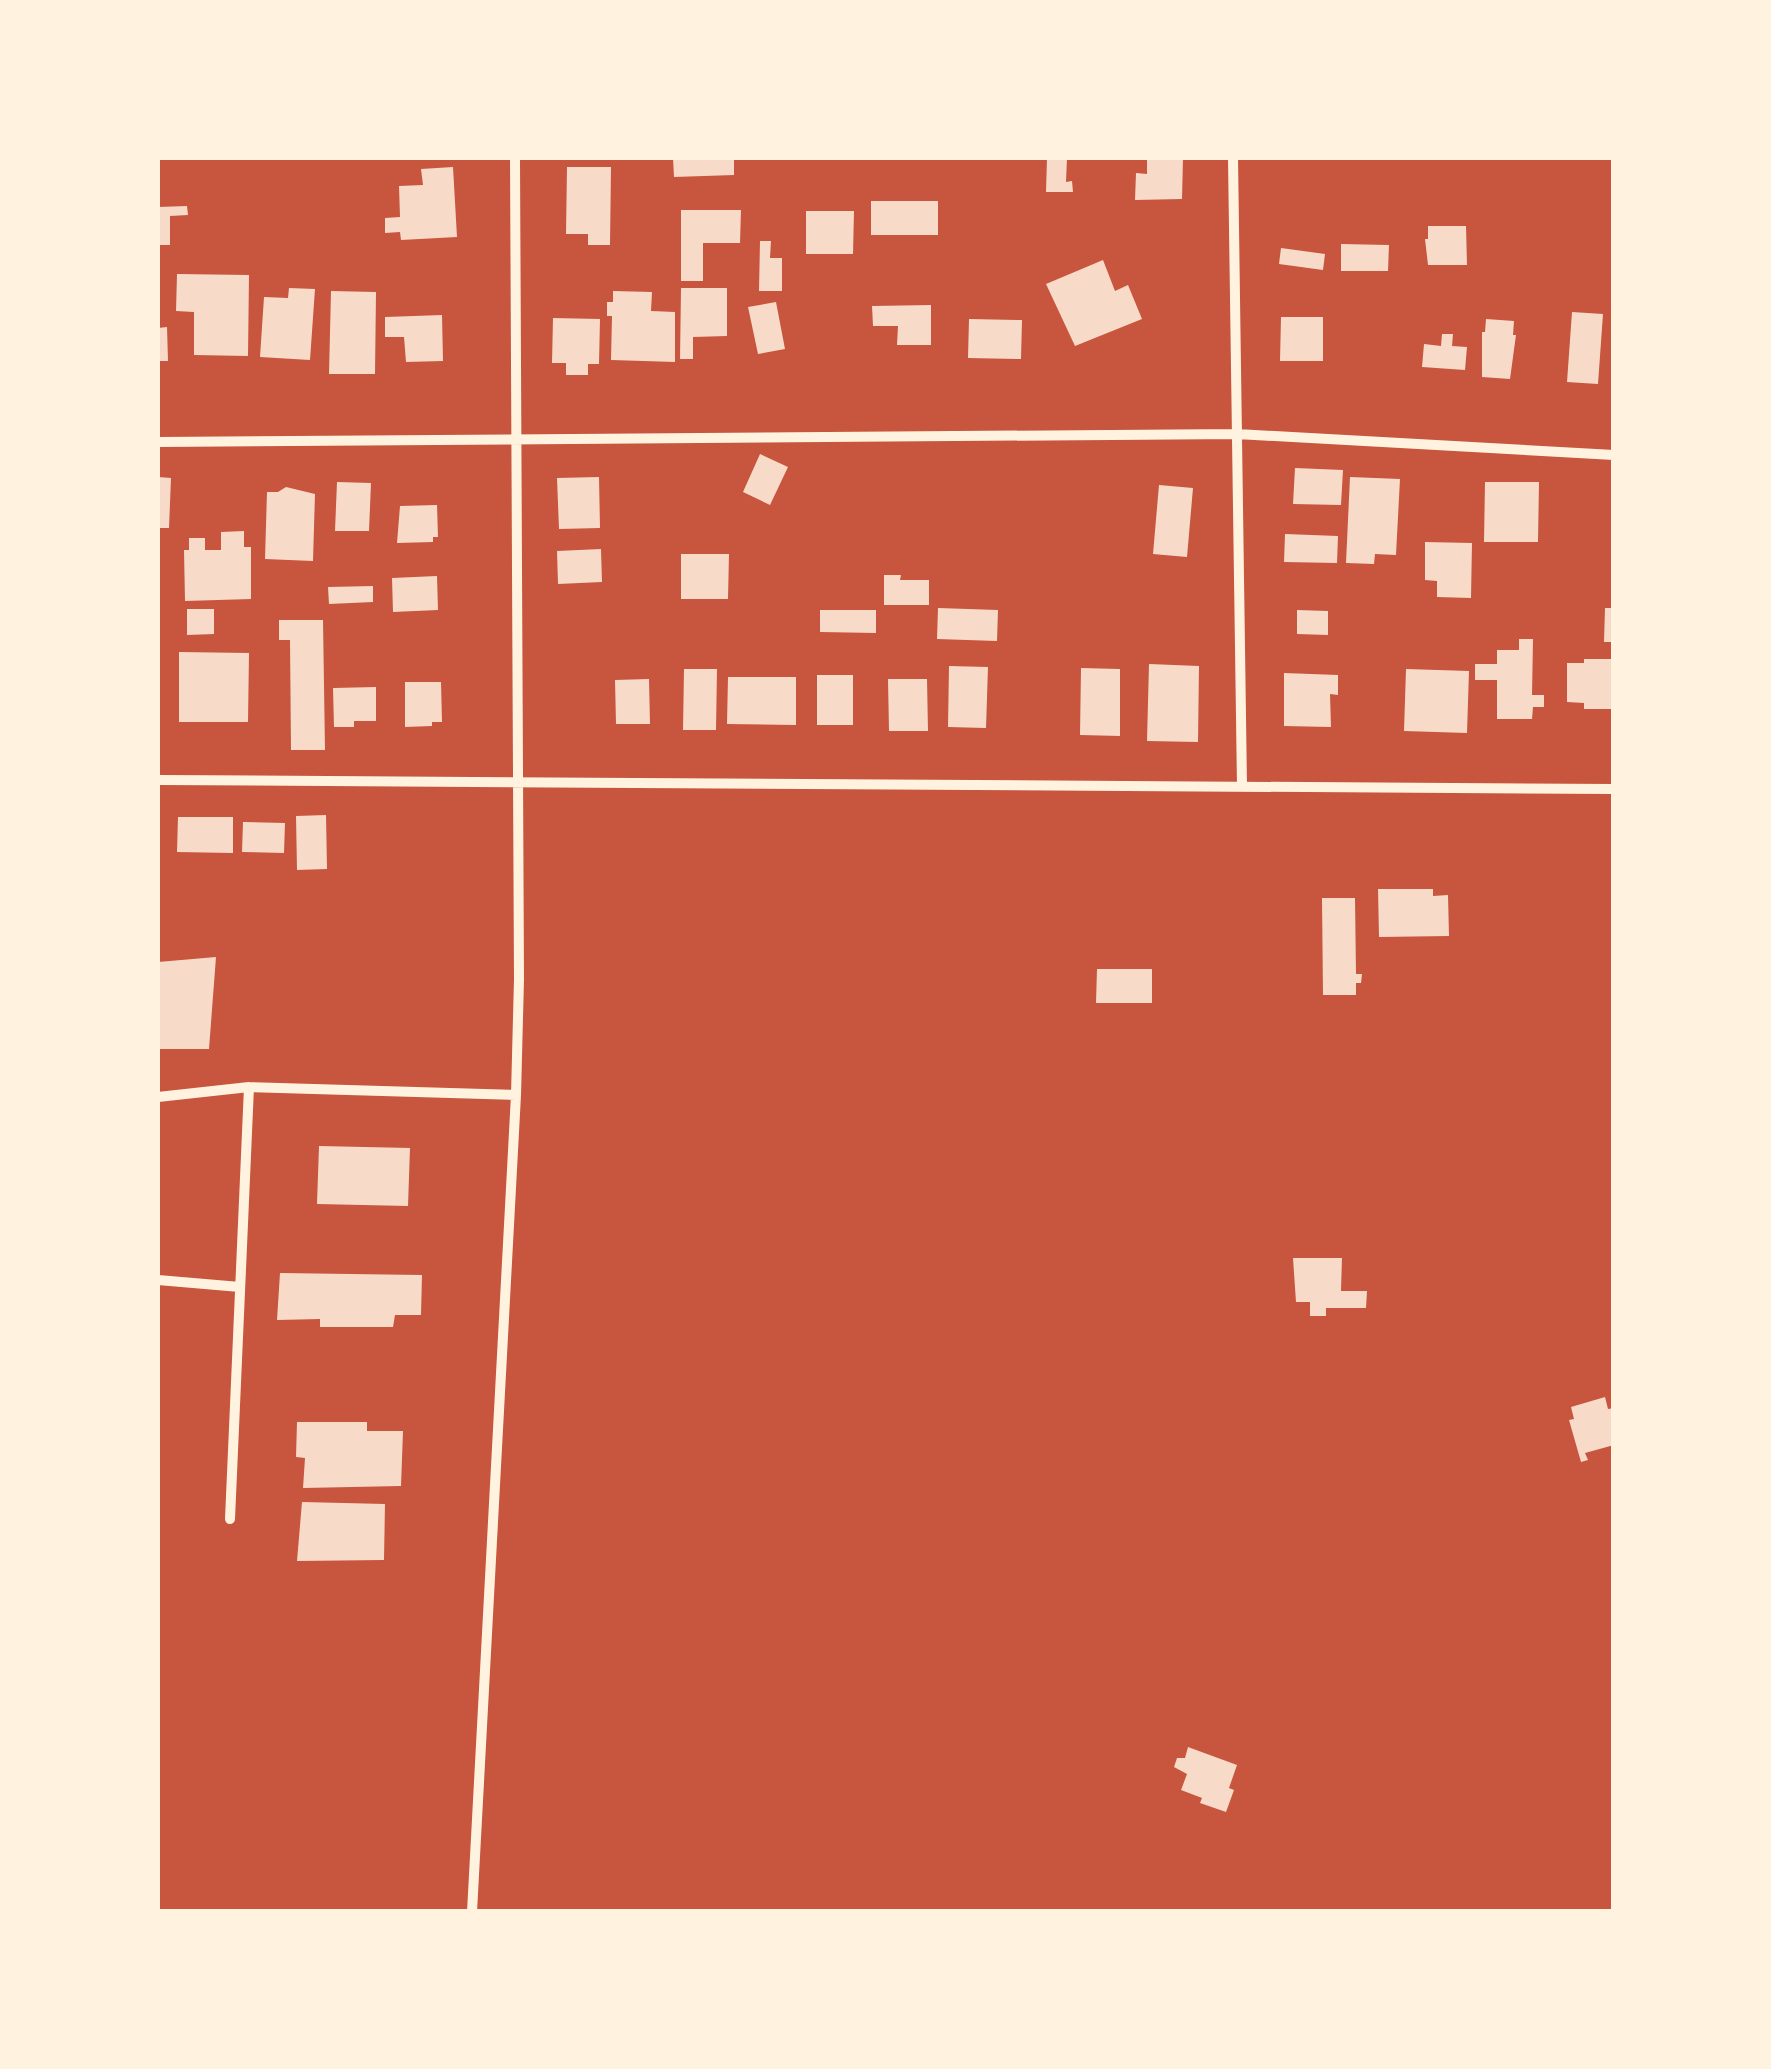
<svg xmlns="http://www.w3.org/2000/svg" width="1771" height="2069" viewBox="0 0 1771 2069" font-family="'PT Sans Narrow',sans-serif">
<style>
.building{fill:#f7dbc8}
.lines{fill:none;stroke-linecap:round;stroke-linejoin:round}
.minor{stroke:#fff3e0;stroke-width:10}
</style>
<rect width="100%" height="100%" fill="#c8553d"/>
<path class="building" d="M673 158H734V175L674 177Z
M1047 158H1067L1066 182 1072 181 1073 192H1046Z
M1147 158H1183L1182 199 1135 200 1136 173 1147 174Z
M453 167 457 237 401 240 400 232 385 233V218L400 217 399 186 423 185 421 169Z
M567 167H611L610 245H588V234H566Z
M871 201H938V235H871Z
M187 206 188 215 170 216V245H158V207Z
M681 210H741L740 243H703V281H681Z
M806 211H854L853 254H806Z
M1428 226H1466L1467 265H1428L1425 239H1428Z
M760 241H771L770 258H782V291H759Z
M1341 244 1389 245 1388 271H1341Z
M1281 248 1325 254 1323 270 1279 264Z
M1103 260 1115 291 1128 285 1142 319 1075 346 1046 284Z
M177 274 249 275 248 356 194 355V312L176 311Z
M289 288 315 289 310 360 260 357 264 297 288 298Z
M681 288H727V336L693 337V359H680Z
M331 291 376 292 375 374H329Z
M613 291 652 292 651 311 675 312V362L611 360 612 316H607V302H613Z
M776 302 785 349 758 354 748 307Z
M931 305V345H897L898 326H873L872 306Z
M1572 312 1603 314 1598 384 1567 382Z
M442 315 443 361 406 362 404 337H385V317Z
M1281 317H1323V361H1280Z
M553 318 600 319 599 364H588V375H566V363H552Z
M969 319 1022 320 1021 359 968 358Z
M1486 319 1514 321 1513 335H1516L1510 379 1482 377V332H1485Z
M167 327 168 361H158V328Z
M1442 334H1453L1452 346 1467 347 1465 370 1422 367 1424 344 1441 346Z
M760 454 788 467 770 505 743 492Z
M1295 468 1343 470 1341 505 1293 504Z
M158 477 171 478 169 528H158Z
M599 477 600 528 559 529 557 478Z
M1350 477 1400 479 1396 555 1375 554 1374 564 1346 563Z
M337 482 371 483 369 531H335Z
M1485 482H1539L1538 542H1484Z
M1159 485 1193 488 1187 557 1153 554Z
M286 487 315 494 313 561 265 559 267 492H278Z
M437 505 438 537H433V542L397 543 400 506Z
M244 531V547H251V599L185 601 184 550H189V538H205V550H221V532Z
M1285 534 1338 536 1337 563 1284 562Z
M1425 542 1472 543 1471 598 1437 597V581L1425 580Z
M601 549 602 582 558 584 557 551Z
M681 554H729L728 599H681Z
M884 575H901L900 580H929V605H884Z
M437 576 438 610 393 612 392 578Z
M373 586V602L329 604 328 587Z
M938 608 998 610 997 641 937 639Z
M1605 608H1614V642H1604Z
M187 609H214V634L187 635Z
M820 610H876V633L820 632Z
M1297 610 1328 611V635L1297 634Z
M279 620H323L325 750H291L290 640H279Z
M1519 639H1533L1532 695H1544V707H1533L1532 719H1497V680H1475V664H1497V650H1519Z
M179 652 249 653 248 722H179Z
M1584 659H1614V709H1584V703L1567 702V663H1584Z
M1149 664 1199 666 1198 742 1147 741Z
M949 666 988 667 986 728 948 727Z
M1081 668 1120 669V736L1080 735Z
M684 669H717L716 730H683Z
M1406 669 1469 671 1467 733 1404 731Z
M1284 673 1338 675V695L1330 694 1331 727 1284 726Z
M817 675H853V725H817Z
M728 677H796V725L727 724Z
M649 679 650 724H616L615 680Z
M888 679H927L928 731H889Z
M405 682H441L442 722H432V726L405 727Z
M376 687V721H354V727H334L333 688Z
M326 815 327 869 297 870 296 816Z
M178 817H233V853L177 852Z
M243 822 285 823 284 853 242 852Z
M1378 889H1433V896L1448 895 1449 936 1379 937Z
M1322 898H1355L1356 974H1362L1361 983H1356V995H1323Z
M216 957 209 1049H158V962Z
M1097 969H1152V1003H1096Z
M319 1146 410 1148 408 1206 317 1204Z
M1293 1258H1342L1341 1291H1367L1366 1308H1326V1316H1310V1302H1296Z
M280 1273 422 1275 421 1315H395L393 1327H320V1319L277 1320Z
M1605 1397 1608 1409 1614 1408V1445L1585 1453 1588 1460 1581 1462 1569 1420 1574 1419 1571 1407Z
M297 1422H367V1431H403L401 1486 303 1488 305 1458 296 1457Z
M302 1502 385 1504 384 1560 297 1561Z
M1188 1747 1237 1765 1229 1788 1234 1790 1226 1812 1200 1803 1202 1798 1181 1790 1187 1774 1174 1767 1177 1758H1185Z"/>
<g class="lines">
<path class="minor" d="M1233 158 1242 787
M158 442 1237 434 1614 455
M158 780 1614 789
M158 1097 249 1087 516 1095
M158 1280 240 1287
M230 1519 249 1087
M472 1912 516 1095 519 979 515 158"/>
</g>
<rect width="1771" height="2069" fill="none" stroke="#fff3e0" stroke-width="320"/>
</svg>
